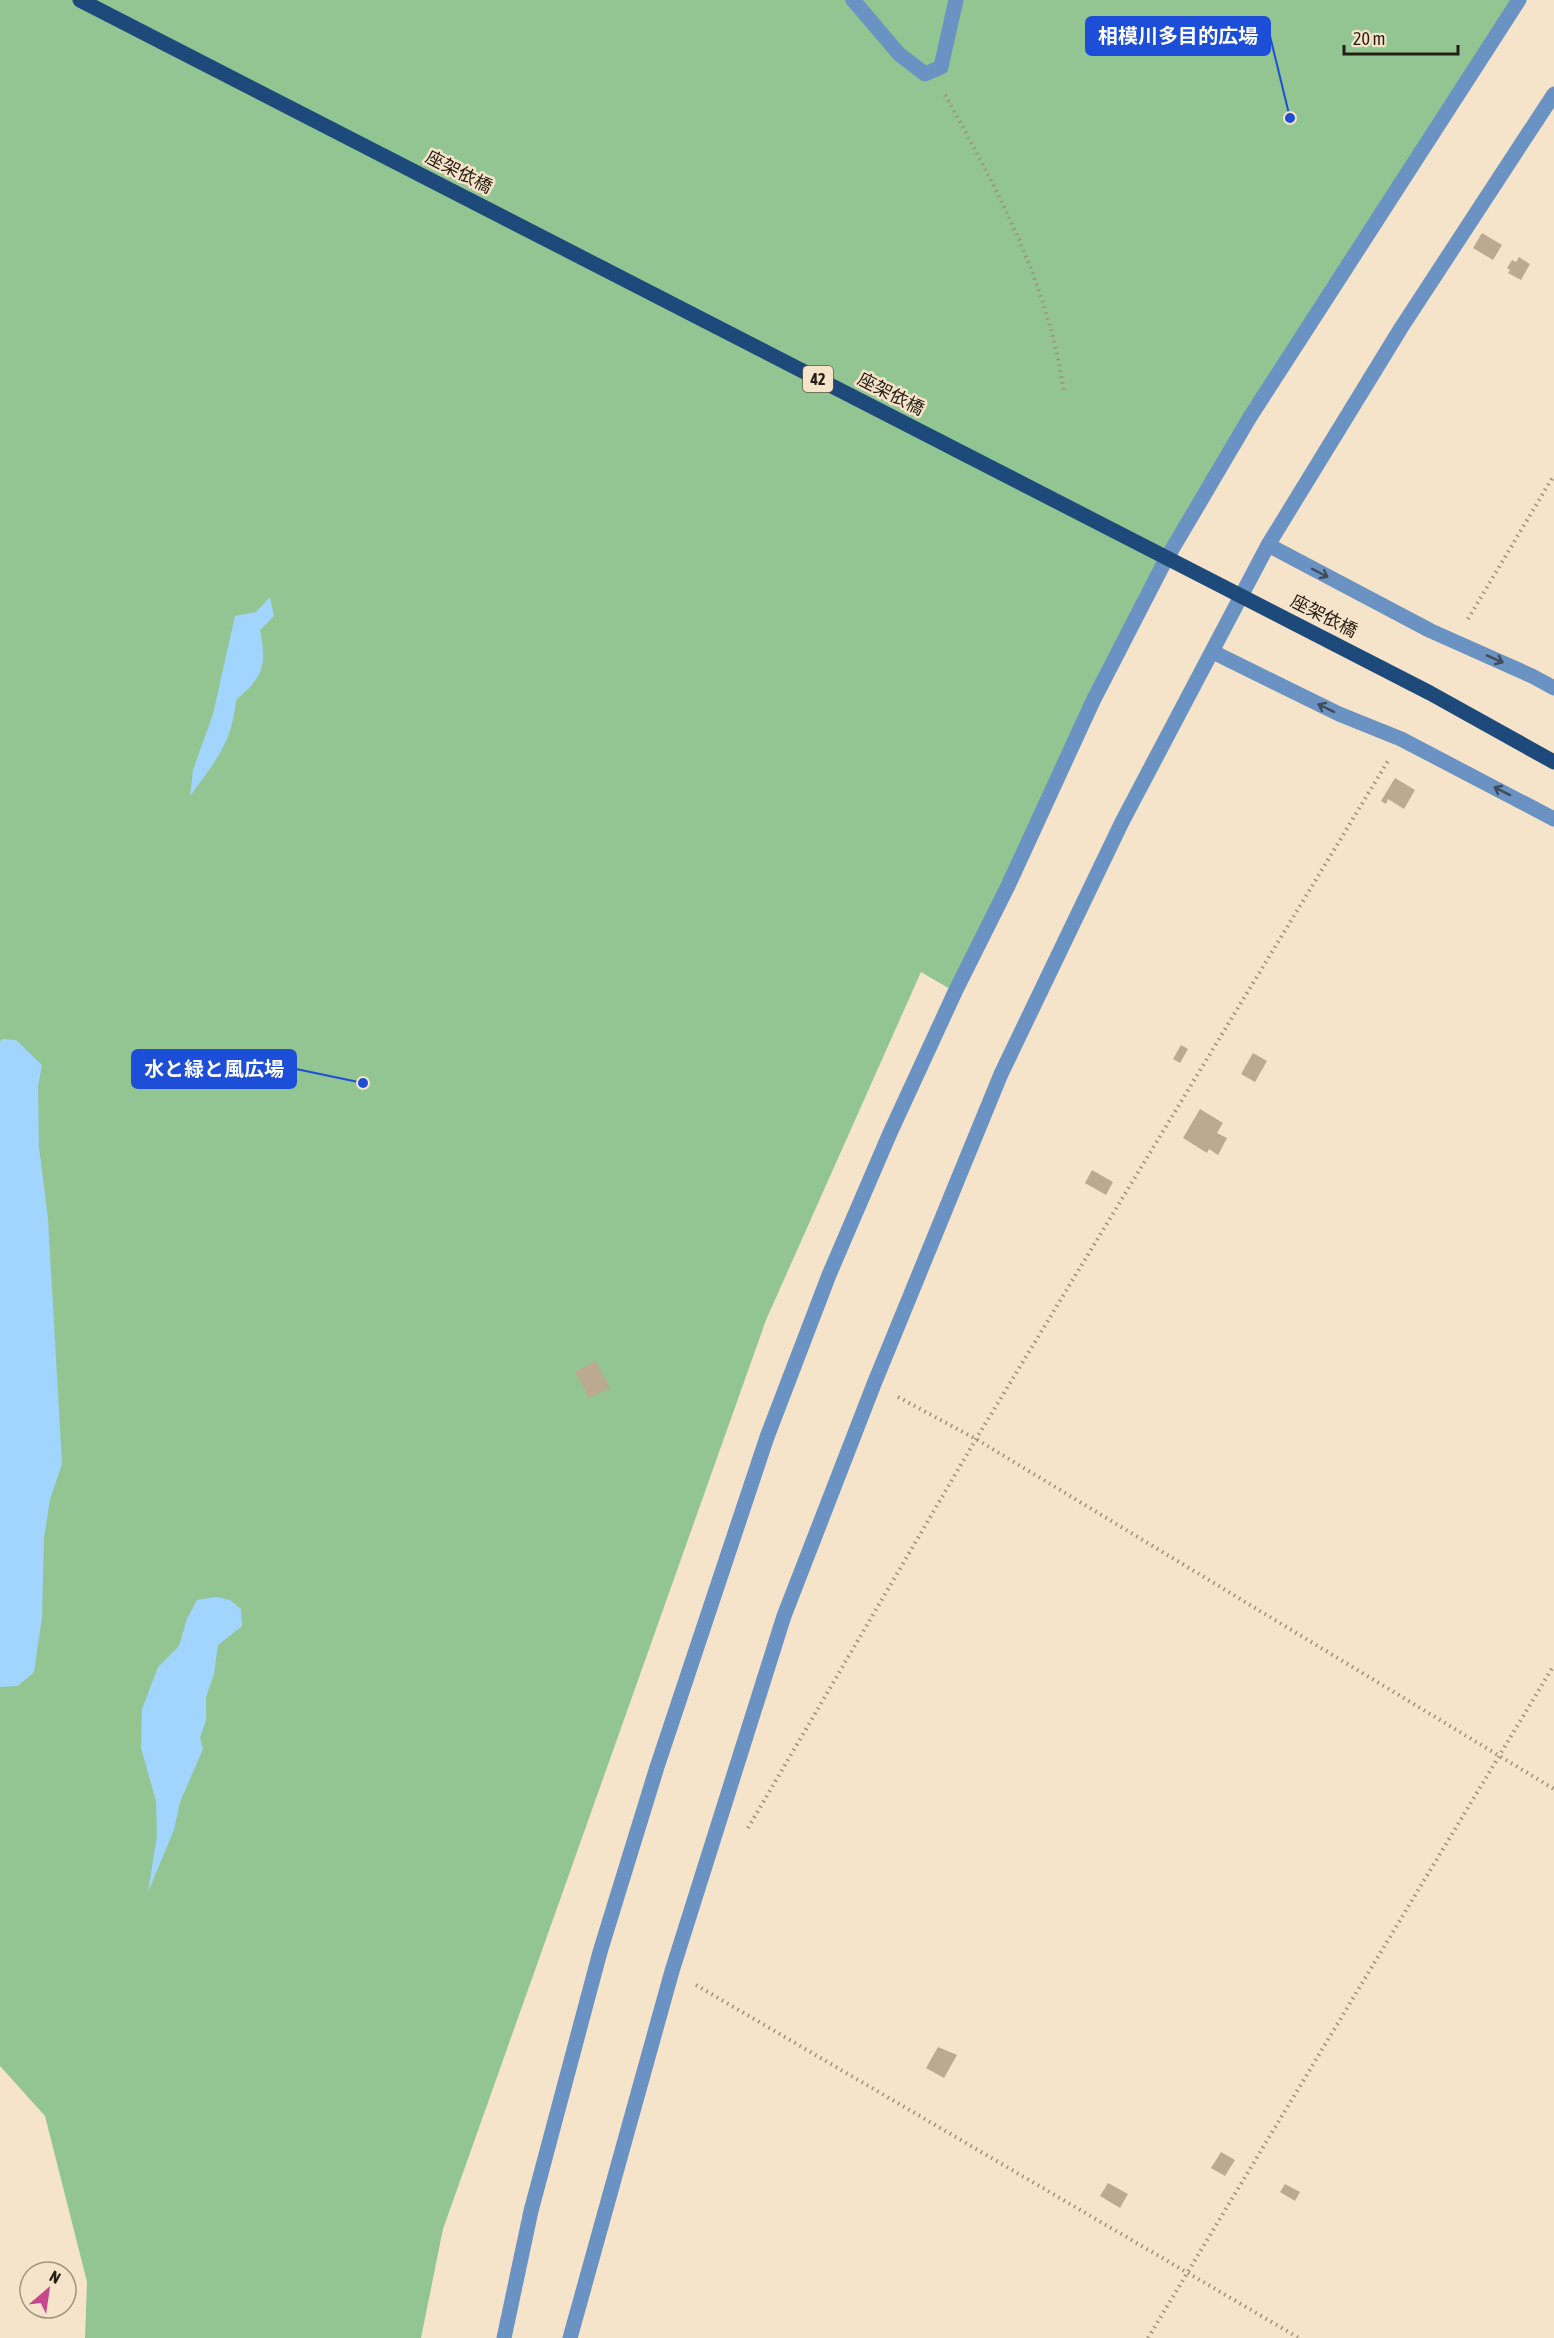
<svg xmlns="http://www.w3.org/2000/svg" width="1554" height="2338" viewBox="0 0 1554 2338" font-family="'Asap Condensed','Noto Sans JP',sans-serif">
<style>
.green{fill:#93c593}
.water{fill:#a2d5fd}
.building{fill:#bbaa91}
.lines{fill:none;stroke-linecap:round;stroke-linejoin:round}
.path{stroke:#9e907d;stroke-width:4;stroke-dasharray:1.5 4.5;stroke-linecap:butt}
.minor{stroke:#6a92c2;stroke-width:15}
.tertiary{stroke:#6a92c2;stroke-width:15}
.primary-bridge{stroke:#1e4a7b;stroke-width:15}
.oneway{stroke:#414c5a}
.labels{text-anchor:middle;stroke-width:5;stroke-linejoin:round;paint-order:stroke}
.shield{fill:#f6e4ca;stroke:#64594b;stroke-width:1.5}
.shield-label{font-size:16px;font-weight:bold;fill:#251e15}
.street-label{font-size:18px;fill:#251e15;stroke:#f6e4ca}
.leader{fill:none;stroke:#1d4ed8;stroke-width:2}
.callout-dot{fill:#1d4ed8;stroke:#f6e4ca;stroke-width:2}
.callout{fill:#1d4ed8;stroke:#1d4ed8;stroke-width:2}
.callout-label{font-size:20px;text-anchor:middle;font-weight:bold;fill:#fff}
</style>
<rect width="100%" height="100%" fill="#f6e4ca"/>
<path class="green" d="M0 0H1520L1164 563 955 992 921 972 766 1320 443 2229 421 2338H85L87 2282 45 2116 0 2066Z"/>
<path class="water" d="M270 597 274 616 260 630C267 666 264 676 236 700 232 744 215 761 190 796L193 770 213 714 235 616 256 612Z
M2 1039 16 1040 42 1065 38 1087 39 1147 48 1219 62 1464 50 1499 44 1538 42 1617 34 1672 18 1686 0 1687V1042Z
M216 1597 230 1600 241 1609 242 1626 218 1645 214 1674 206 1697V1720L200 1738 203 1749 180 1802 174 1830 148 1892 157 1836 156 1801 141 1748 142 1709 158 1667 179 1646 187 1619 197 1600Z"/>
<path class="building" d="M1482 233 1502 245 1493 260 1473 248Z
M1519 257 1530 264 1521 280 1508 273 1510 270 1507 268 1512 260 1516 262Z
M1395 778 1415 790 1404 809 1388 799 1386 804 1381 801Z
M1181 1045 1188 1049 1180 1063 1173 1059Z
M1253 1053 1267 1061 1255 1082 1241 1074Z
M1200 1109 1223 1123 1217 1133 1227 1138 1218 1155 1209 1149 1207 1153 1183 1138Z
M1092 1170 1113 1182 1106 1195 1085 1183Z
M596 1361 610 1388 589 1398 575 1372Z
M938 2047 957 2055 944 2078 926 2068Z
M1221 2152 1235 2160 1225 2176 1211 2168Z
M1108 2183 1128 2194 1120 2208 1100 2196Z
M1285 2184 1300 2192 1295 2201 1280 2192Z"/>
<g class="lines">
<path class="path" d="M945 95C998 190 1049 285 1064 393
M1468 619 1554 475
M898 1397 976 1439 1554 1789
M748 1828 976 1439 1388 761
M696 1985 1299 2338
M1148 2338 1554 1665"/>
<path class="minor" d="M1268 545 1431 631 1532 676 1554 688
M1213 652 1339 714 1401 739 1554 819
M504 2338 531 2211 600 1952 657 1767 767 1437 829 1275 890 1133 955 992 1007 888 1093 701 1164 563 1250 417 1519 0
M570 2338 672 1971 784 1616 874 1384 1001 1074 1122 822 1268 545 1401 328 1554 94"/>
<path class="tertiary" d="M853 0 899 54 925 74 941 67 956 0"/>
<path class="primary-bridge" d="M80 0 1430 693 1554 762"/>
</g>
<defs><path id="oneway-shaft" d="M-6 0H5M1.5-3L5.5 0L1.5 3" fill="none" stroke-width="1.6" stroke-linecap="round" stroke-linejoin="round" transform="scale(1.5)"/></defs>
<g class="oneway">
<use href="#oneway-shaft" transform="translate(1320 573) rotate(28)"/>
<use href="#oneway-shaft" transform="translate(1495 659) rotate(24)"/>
<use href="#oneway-shaft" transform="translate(1326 708) rotate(-154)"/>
<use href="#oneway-shaft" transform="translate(1502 791) rotate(-153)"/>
</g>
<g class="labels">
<rect class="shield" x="803" y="366" width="30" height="26" rx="4.5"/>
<g class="shield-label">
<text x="818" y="385">42</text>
</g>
<g class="street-label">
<text transform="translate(459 172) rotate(27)" y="6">座架依橋</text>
<text transform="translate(891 394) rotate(27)" y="6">座架依橋</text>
<text transform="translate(1324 616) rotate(27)" y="6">座架依橋</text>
</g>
</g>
<path class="leader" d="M1290 118L1270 36M363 1083L296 1069"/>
<g class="callout-dot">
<circle cx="1290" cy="118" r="6"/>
<circle cx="363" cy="1083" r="6"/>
</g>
<g class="callout">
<rect x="1086" y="17" width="184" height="38" rx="6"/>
<rect x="132" y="1050" width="164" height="38" rx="6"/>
</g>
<g class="callout-label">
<text x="1178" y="43">相模川多目的広場</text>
<text x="214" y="1076">水と緑と風広場</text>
</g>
<g transform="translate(48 2290) rotate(29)"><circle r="28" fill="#f6e4ca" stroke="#a29582" stroke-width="1.5"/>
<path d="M0-4.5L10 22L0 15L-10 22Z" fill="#c8468d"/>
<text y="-9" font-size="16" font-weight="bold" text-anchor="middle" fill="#251e15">N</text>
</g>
<path d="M1344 45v9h114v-9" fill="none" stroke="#251e15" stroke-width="3"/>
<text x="1353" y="45" font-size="18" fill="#251e15" stroke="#f6e4ca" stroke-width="4.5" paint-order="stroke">20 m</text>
</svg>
